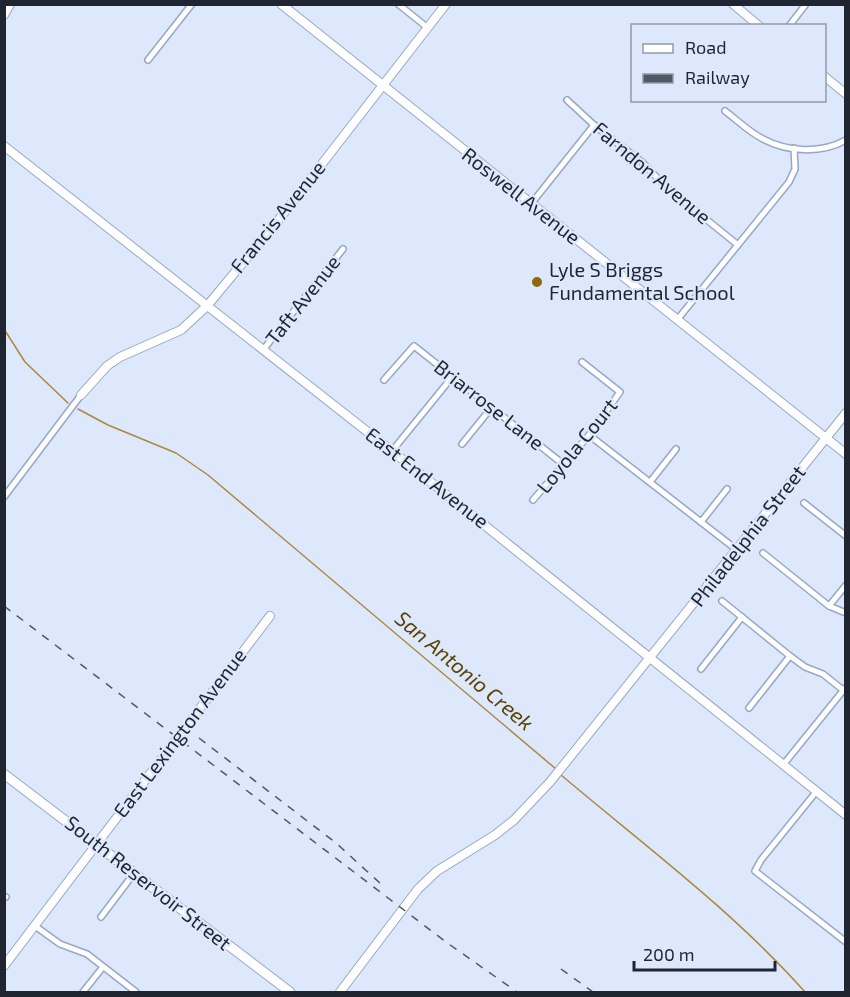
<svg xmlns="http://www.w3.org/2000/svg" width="850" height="997" font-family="'Exo 2',sans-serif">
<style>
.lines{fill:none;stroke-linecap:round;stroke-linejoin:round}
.stream{stroke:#ab883d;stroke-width:1.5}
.street-casing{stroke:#97a7c6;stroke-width:8}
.secondary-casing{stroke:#97a7c6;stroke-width:10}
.primary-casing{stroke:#97a7c6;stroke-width:11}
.street{stroke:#fff;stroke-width:5}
.secondary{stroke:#fff;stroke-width:8}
.primary{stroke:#fff;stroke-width:9}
.rail{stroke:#505765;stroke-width:1.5;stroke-dasharray:8 8;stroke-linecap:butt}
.poi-dot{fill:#8d690c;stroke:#dee8fc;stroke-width:2}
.labels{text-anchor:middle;stroke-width:4.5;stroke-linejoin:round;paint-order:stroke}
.street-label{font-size:20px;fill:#1f2531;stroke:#dee8fc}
.poi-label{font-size:20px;fill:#1f2531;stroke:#dee8fc;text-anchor:start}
.water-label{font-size:21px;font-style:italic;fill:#5b4304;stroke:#dee8fc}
</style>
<rect width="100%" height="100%" fill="#dee8fc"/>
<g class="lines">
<g class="stream">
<path d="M 4,329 L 25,362 L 68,403"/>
<path d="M 78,409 L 108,425 L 176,453 L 208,475 L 556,769"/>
<path d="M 561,775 C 644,845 733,911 805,992"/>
</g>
<g class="street-casing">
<g id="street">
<path d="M 398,4 L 428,28"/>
<path d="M 789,26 L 806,4"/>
<path d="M 148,60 L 192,4"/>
<path d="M 567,100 L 594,125 L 643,163 L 665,186 L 738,245"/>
<path d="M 725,111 C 737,120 749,132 763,139 C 787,152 821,154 846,140"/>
<path d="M 531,204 L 594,125"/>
<path d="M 677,320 L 789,182 L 795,169 L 794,148"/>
<path d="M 263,350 L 343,249"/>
<path d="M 384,380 L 414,346 L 563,464"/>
<path d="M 589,435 L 737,550"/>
<path d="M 462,444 L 492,407"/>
<path d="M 392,451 L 453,376"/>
<path d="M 650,482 L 676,449"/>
<path d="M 4,497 L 81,395"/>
<path d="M 533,500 L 589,435 L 620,392 L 582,362"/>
<path d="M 804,503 L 846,536"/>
<path d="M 701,522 L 727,489"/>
<path d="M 763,553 L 829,606 L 846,613"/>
<path d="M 722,601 L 790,656 L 805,667 L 823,674 L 843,690"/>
<path d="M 829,606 L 846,585"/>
<path d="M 701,669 L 742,617"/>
<path d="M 749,708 L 790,656"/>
<path d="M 783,765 L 846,687"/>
<path d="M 816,792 L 761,860 L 755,871 L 846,942"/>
<path d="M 4,896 L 6,897"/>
<path d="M 101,917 L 135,872"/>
<path d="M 35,926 L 60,944 L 87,954 L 136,992"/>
<path d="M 83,992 L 103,967"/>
</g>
</g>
<g class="secondary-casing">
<g id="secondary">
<path d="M 281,4 L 846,454"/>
<path d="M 733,4 L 759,26"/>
<path d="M 4,15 L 10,4"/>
<path d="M 824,76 L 846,94"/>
<path d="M 4,146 L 392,451 L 846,815"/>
<path d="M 81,395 L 107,366 L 120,357 L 181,330 L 207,306 L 280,218 L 446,4"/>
<path d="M 4,966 L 270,616"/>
<path d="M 340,992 L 418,889 L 437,871 L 495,835 L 514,820 L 550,782 L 846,413"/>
</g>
</g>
<g class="primary-casing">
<path id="primary" d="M 4,774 L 290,992"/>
</g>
<use href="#street" class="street"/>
<use href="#secondary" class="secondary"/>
<use href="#primary" class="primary"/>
<g class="rail">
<path d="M 4,606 L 446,942 L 517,992"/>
<path d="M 199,738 L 336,843 L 381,884"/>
<path d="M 561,969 L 593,992"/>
</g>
</g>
<circle class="poi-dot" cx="537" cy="282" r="6"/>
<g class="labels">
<g class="street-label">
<text transform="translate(652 173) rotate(40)" y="7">Farndon Avenue</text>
<text transform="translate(521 196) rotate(38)" y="7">Roswell Avenue</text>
<text transform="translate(278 217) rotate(-51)" y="7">Francis Avenue</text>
<text transform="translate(303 300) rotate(-52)" y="7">Taft Avenue</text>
<text transform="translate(489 405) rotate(38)" y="7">Briarrose Lane</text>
<text transform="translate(577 446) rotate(-51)" y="7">Loyola Court</text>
<text transform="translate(427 478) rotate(38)" y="7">East End Avenue</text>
<text transform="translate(748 536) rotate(-52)" y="7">Philadelphia Street</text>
<text transform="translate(180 733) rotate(-53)" y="7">East Lexington Avenue</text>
<text transform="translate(148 883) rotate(38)" y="7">South Reservoir Street</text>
</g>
<g class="poi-label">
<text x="549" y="277">Lyle S Briggs<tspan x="549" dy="23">Fundamental School</tspan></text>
</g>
<g class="water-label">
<text transform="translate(464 671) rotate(40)" y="7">San Antonio Creek</text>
</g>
</g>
<rect width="850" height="997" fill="none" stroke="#1f2531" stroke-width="12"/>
<rect x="631" y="24" width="195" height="78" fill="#dee8fc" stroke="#929aab" stroke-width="1.5"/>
<rect x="643" y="44" width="30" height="9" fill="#ffffff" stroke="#929aab" stroke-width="1.5"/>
<text x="685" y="54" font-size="18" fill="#1f2531">Road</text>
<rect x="643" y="74" width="30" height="9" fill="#505765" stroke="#929aab" stroke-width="1.5"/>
<text x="685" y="84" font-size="18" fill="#1f2531">Railway</text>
<path d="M634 961v9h141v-9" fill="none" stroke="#1f2531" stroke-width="3"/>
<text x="643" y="961" font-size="18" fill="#1f2531" stroke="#dee8fc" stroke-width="4.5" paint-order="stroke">200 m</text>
</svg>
